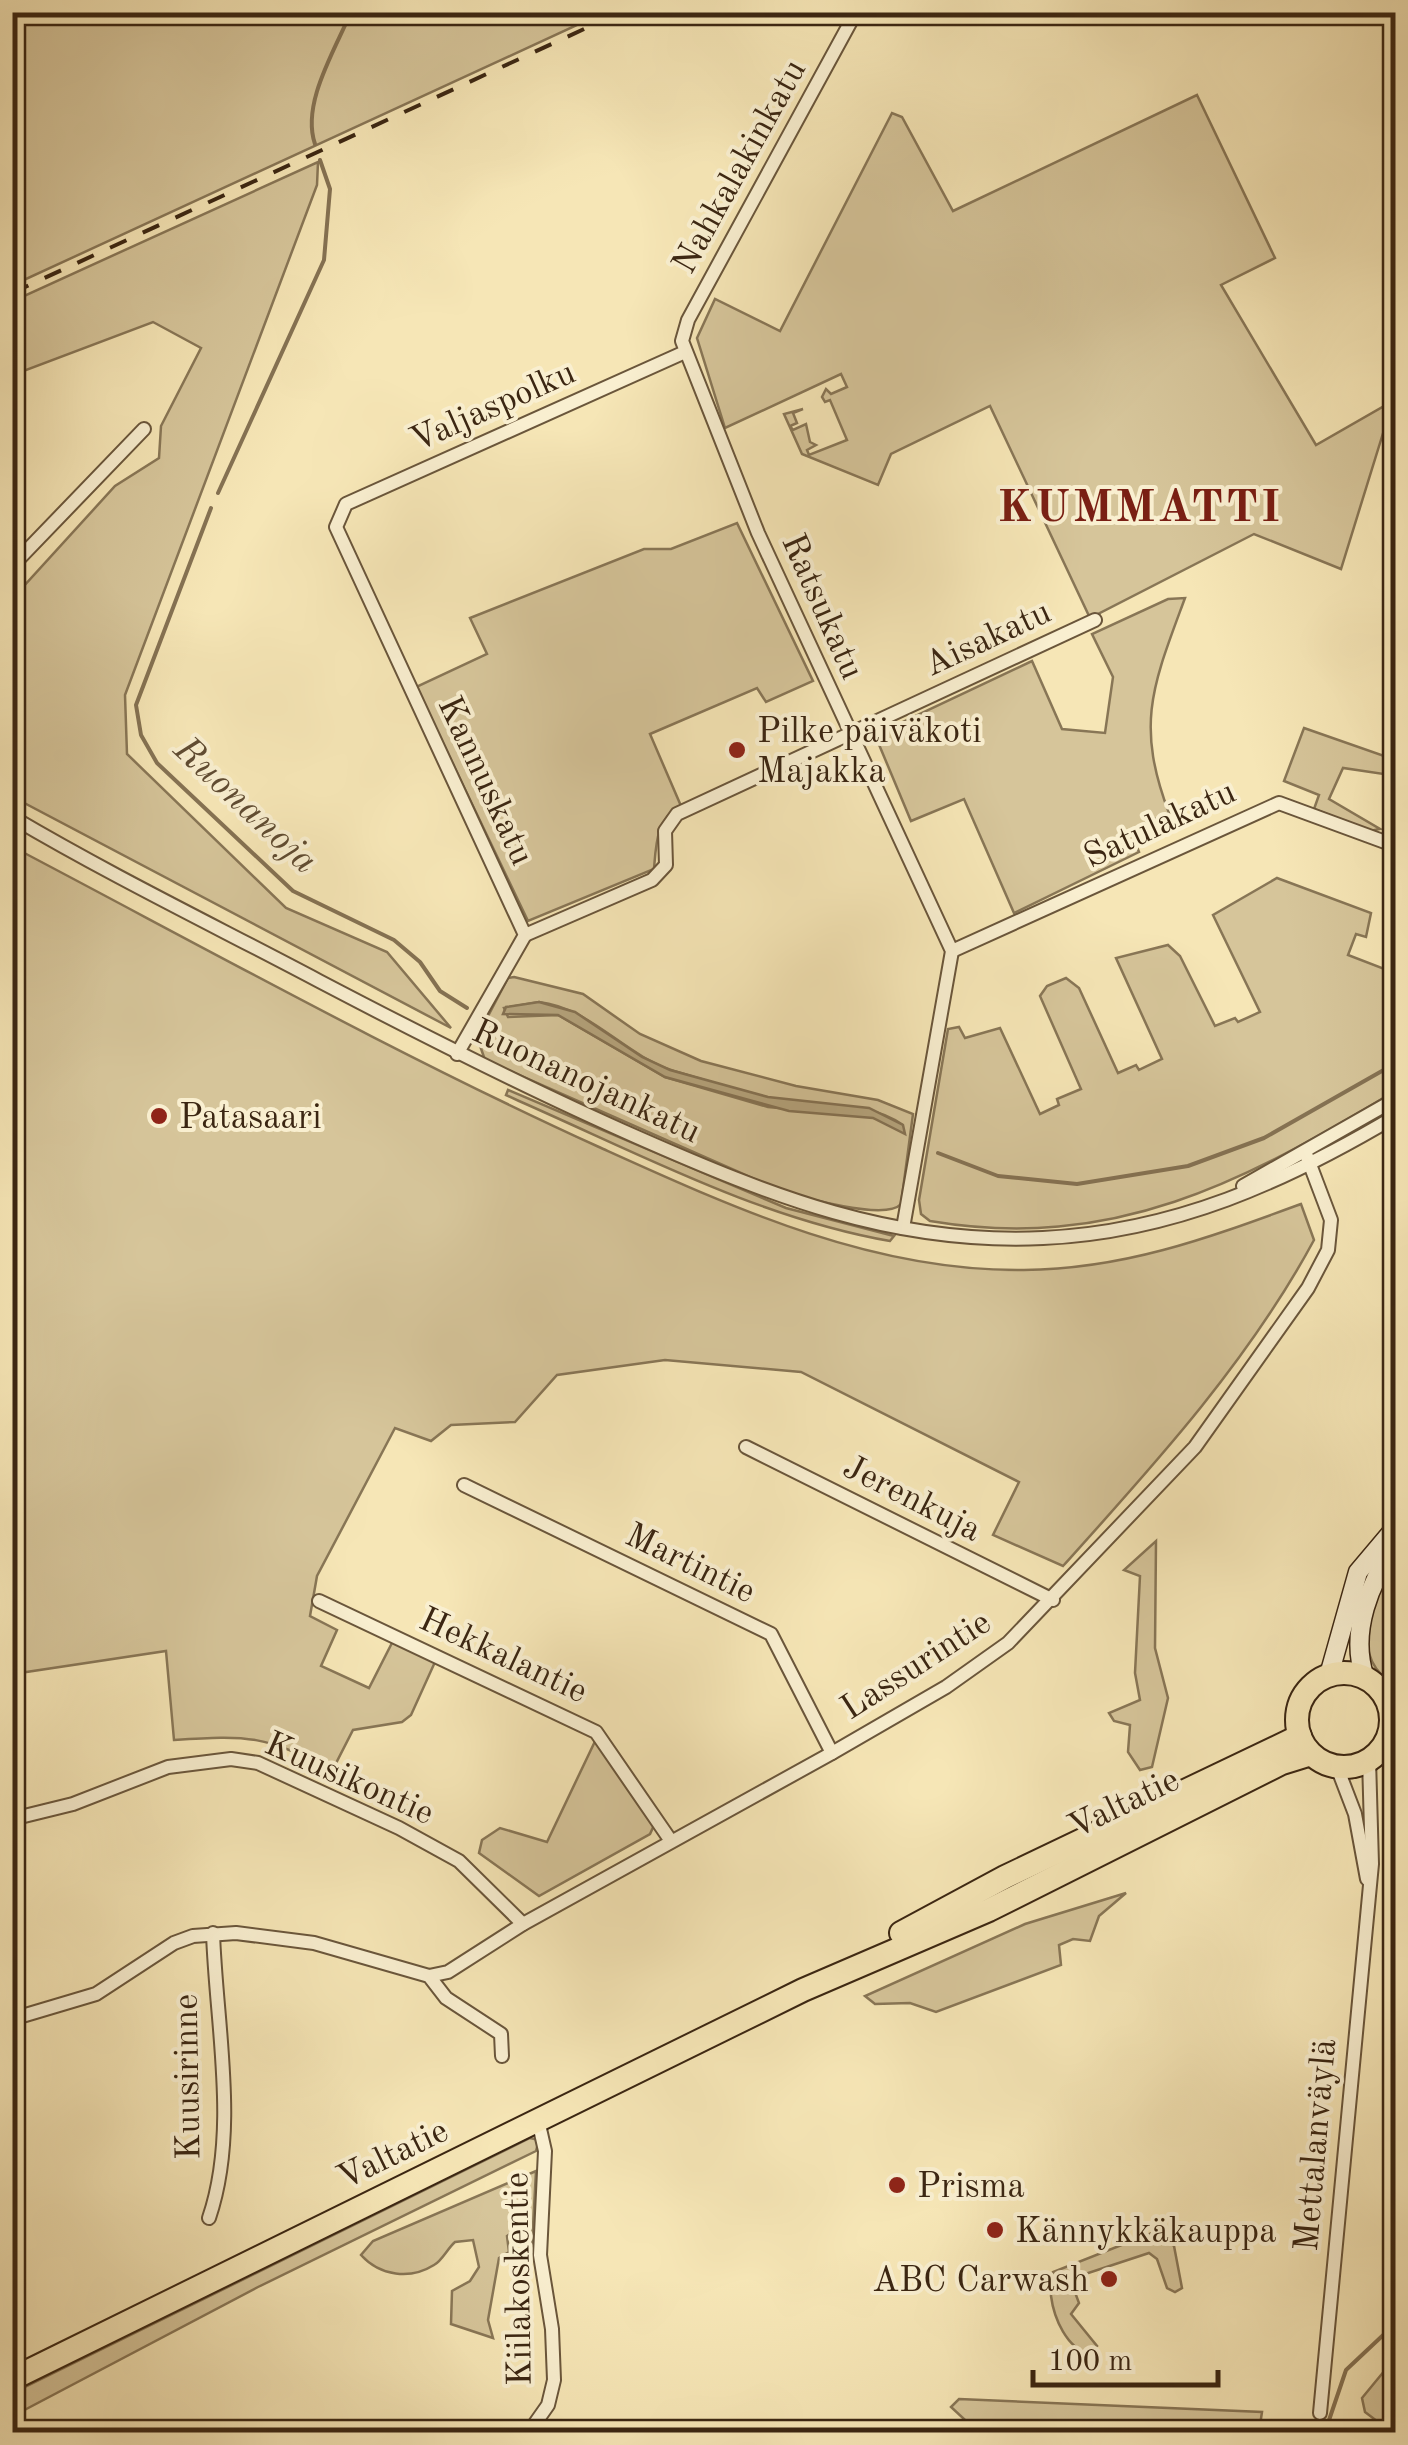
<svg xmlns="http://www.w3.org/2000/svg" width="1408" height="2445" font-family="'Old Standard TT',serif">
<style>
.green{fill:#d6c59a;stroke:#887656;stroke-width:2.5;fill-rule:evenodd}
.water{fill:#b6a57e;stroke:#857253;stroke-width:2.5}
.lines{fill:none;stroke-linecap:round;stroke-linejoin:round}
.stream{stroke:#857253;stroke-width:4}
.street-casing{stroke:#6a563b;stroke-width:16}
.secondary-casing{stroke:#3b2612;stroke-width:21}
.highway-casing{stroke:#3b2612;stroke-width:26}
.street{stroke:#f9efd0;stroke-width:12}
.secondary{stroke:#f9efd0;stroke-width:18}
.highway{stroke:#f6e6b6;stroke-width:22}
.rail{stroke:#3b2612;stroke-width:4;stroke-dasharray:18 18;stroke-linecap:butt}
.poi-dot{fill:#8f2418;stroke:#f9efd0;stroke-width:4}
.labels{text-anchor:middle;stroke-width:8;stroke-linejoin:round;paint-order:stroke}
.street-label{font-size:35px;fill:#3b2612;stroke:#f9efd0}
.poi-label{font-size:35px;fill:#3b2612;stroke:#f9efd0;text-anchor:start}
.water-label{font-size:38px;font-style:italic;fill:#604c32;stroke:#f9efd0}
.district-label{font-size:45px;font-weight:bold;letter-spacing:2.5px;fill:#7a1f14;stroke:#f9efd0}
</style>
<rect width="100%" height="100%" fill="#f6e6b6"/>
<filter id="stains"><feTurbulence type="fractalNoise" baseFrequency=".002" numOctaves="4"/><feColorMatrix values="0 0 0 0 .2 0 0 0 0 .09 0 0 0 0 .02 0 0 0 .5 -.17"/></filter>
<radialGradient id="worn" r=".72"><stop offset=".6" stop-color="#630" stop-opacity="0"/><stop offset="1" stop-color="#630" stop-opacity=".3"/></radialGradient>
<g class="green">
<path d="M 13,12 L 603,12 L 603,13 L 13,285 Z"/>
<path d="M 1197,95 L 1275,258 L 1221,285 L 1316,445 L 1393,401 L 1341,569 L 1254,534 L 1090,618 L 990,406 L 891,454 L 878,485 L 802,454 L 784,414 L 803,409 L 793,413 L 797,423 L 790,426 L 793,430 L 806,424 L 810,442 L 816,445 L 807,450 L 809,455 L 847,440 L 830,400 L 825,402 L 822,397 L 826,389 L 831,394 L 847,387 L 841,374 L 725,428 L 697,338 L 715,299 L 780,331 L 892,113 L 902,117 L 953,211 Z"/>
<path d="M 318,162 L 317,185 L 125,695 L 127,754 L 286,908 L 387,952 L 451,1028 L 13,797 L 13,598 L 115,486 L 159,458 L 161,426 L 201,348 L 153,322 L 13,375 L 13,301 Z"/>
<path d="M 737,523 L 813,681 L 766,702 L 757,688 L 650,734 L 681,806 C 656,818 656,845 654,869 L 528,921 L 416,687 L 487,654 L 470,618 L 644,549 L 671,549 Z"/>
<path d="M 1185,598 C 1153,685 1135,723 1169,813 L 1130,830 L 1139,852 L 1014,913 L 964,799 L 911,821 L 875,735 L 1032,661 L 1062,729 L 1105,733 L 1113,677 L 1092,634 L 1168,599 Z"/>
<path d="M 1304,728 L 1390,758 L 1395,765 L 1390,775 L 1343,768 L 1329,799 L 1380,829 L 1370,831 L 1314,809 L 1319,795 L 1284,781 Z"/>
<path d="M 13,847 C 207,949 399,1056 599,1147 C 734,1208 872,1272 1024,1270 C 1125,1269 1208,1238 1301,1204 L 1314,1240 C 1249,1361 1154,1465 1063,1566 L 993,1535 L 1019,1482 L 801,1372 L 665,1360 L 557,1375 L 515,1422 L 451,1425 L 431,1441 L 395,1428 L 317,1576 L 310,1616 L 337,1630 L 321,1666 L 369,1688 L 395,1637 L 435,1662 L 411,1715 L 402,1722 L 353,1730 L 332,1771 C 266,1735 248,1735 174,1740 L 166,1651 L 13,1674 Z"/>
<path d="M 1277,878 L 1371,913 L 1366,937 L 1356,934 L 1348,955 L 1395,973 L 1395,1091 C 1244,1182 1113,1252 930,1221 L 921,1214 L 919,1200 L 948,1029 L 959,1027 L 965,1038 L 1000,1028 L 1040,1114 L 1059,1105 L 1057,1099 L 1081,1089 L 1040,996 L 1047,986 L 1066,978 L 1079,988 L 1118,1073 L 1136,1065 L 1139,1070 L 1162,1059 L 1116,958 L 1168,945 L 1180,956 L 1215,1026 L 1235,1018 L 1238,1022 L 1260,1012 L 1213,915 Z"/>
<path d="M 514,977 L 583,994 L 640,1034 L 701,1061 L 796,1086 L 878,1100 L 913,1114 L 901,1204 C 886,1221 806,1198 784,1192 L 485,1060 L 477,1037 L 508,978 ZM 539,1002 C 591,1008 625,1056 674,1071 C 711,1082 748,1094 785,1101 C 826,1108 867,1100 903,1125 L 866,1116 L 768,1107 L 665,1077 L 558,1015 L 508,1017 L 504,1008 Z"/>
<path d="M 508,1090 L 786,1208 L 894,1236 L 890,1241 C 759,1218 640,1154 519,1101 L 506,1095 Z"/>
<path d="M 1156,1541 L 1155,1648 L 1168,1698 L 1152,1767 L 1140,1770 L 1128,1752 L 1130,1725 L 1114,1721 L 1109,1713 L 1140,1700 L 1135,1673 L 1140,1576 L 1124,1570 Z"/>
<path d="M 1395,1557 L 1395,1684 C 1344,1658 1376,1596 1395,1557 Z"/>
<path d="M 598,1735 L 655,1823 L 650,1834 L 539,1896 L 479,1853 L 482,1840 L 500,1828 L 547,1842 Z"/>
<path d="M 1126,1893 L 1099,1916 L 1090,1941 L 1073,1939 L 1059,1945 L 1061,1965 L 936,2012 L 910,2003 L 875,2004 L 865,1996 L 1025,1924 Z"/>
<path d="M 530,2138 L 539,2140 L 536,2151 L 258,2287 L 13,2416 L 13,2393 Z"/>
<path d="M 536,2171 L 532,2245 L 517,2229 L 507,2236 L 509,2252 L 499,2258 L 488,2320 L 493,2338 L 451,2324 L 452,2291 L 470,2281 L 479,2267 L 473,2240 L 455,2242 C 447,2249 442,2261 434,2265 C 410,2280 380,2276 361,2255 L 373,2241 Z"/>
<path d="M 1157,2231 L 1174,2246 L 1182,2288 L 1175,2292 L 1167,2288 L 1157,2259 L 1149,2253 L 1079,2276 L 1073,2287 L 1079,2303 L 1071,2314 L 1097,2346 L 1089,2354 C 1067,2348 1054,2319 1051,2296 C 1051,2288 1054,2281 1053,2272 Z"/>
<path d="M 1395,2358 L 1395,2432 L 1377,2432 L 1381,2424 L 1365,2412 L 1362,2398 Z"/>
<path d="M 959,2399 L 1262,2412 L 1259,2432 L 978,2432 L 951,2407 Z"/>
</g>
<path class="water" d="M 539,1002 L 575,1012 L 642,1057 L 670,1070 L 768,1097 L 869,1108 L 903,1125 L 905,1134 L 873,1118 L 789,1111 L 665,1077 L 558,1015 L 503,1014 L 506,1007 Z"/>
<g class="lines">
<g class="stream">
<path d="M 315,144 C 301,104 335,50 351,12"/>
<path d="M 218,493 L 324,260 L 330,189 L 320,160"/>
<path d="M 211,508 L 136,705 L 141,735 L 157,763 L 293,891 L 394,940 L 420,962 L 440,991 L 467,1008"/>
<path d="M 938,1153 L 998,1176 L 1077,1184 L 1188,1166 L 1264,1138 L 1396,1063"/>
<path d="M 1325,2432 L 1346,2370 L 1396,2323"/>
</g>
<g class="street-casing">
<g id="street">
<path d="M 856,12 L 688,320 L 682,341 L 758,533 L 952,951 L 903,1228"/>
<path d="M 12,566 L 144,429"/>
<path d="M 12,817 C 112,876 217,927 319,981 C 424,1036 528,1089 637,1137 C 771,1196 893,1245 1043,1238 C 1174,1232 1285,1182 1396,1116"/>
<path d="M 525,935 L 652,880 L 666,865 L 665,831 L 677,814 L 1095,620"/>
<path d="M 952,951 L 1279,803 L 1396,846"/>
<path d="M 457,1054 L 525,935 L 336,527 L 346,504 L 685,352"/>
<path d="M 1243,1186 L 1396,1099"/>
<path d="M 746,1447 L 1053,1600"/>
<path d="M 464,1485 L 771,1634 L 832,1753"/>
<path d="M 319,1601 L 596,1732 L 671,1841"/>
<path d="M 1337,1767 L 1355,1814 L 1367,1879"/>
<path d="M 12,1819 L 73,1804 L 168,1767 L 231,1759 L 258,1763 L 399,1828 L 459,1861 L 523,1924"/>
<path d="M 429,1976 L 448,1972 L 523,1924 L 832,1753 L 946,1687 L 1008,1643 L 1195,1447 L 1308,1288 L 1328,1250 L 1331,1220 L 1306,1154"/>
<path d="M 12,2019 L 96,1994 L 174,1943 L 193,1936 L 236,1933 L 314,1943 L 429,1976 L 446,1998 L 501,2034 L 502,2056"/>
<path d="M 209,2218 C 239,2130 216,2025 213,1933"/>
<path d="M 1320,2413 L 1372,1864 L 1369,1759"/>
<path d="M 529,2432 L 548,2405 L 554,2380 L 552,2329 L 540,2255 L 545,2151 L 538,2120"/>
</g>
</g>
<g class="secondary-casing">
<g id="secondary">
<path d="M 1329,1675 L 1358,1572 L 1396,1527"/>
<path d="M 1365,1678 C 1349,1632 1370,1582 1396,1545"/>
</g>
</g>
<g class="highway-casing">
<g id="highway">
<circle cx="1344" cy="1720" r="47"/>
<path d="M 901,1933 L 1005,1877 L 1300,1736"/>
<path d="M 12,2379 L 803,1990 L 989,1910 L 1282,1763 L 1311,1754"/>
</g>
</g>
<use href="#street" class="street"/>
<use href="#secondary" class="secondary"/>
<use href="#highway" class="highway"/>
<path class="rail" d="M 12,293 L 621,12"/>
</g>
<g class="poi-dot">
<circle cx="737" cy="750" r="10"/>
<circle cx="159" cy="1116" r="10"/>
<circle cx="897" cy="2185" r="10"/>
<circle cx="995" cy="2230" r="10"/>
<circle cx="1109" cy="2279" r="10"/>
</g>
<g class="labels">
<g class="street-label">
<text transform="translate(738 166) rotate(-61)" y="12">Nahkalakinkatu</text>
<text transform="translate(492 405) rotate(-24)" y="12">Valjaspolku</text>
<text transform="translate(824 606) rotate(66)" y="12">Ratsukatu</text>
<text transform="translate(987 637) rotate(-25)" y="12">Aisakatu</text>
<text transform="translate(487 780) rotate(65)" y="12">Kannuskatu</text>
<text transform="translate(1159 823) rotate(-25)" y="12">Satulakatu</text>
<text transform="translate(587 1080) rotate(25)" y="12">Ruonanojankatu</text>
<text transform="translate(913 1497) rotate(27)" y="12">Jerenkuja</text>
<text transform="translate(691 1562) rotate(26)" y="12">Martintie</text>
<text transform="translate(504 1654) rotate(25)" y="12">Hekkalantie</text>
<text transform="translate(915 1664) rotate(-33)" y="12">Lassurintie</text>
<text transform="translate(350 1777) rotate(24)" y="12">Kuusikontie</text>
<text transform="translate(1123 1802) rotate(-26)" y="12">Valtatie</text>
<text transform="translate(186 2077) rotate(-91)" y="12">Kuusirinne</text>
<text transform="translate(1314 2145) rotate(-85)" y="12">Mettalanväylä</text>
<text transform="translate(392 2153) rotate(-26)" y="12">Valtatie</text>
<text transform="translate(517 2279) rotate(-91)" y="12">Kiilakoskentie</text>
</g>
<g class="poi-label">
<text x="757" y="742">Pilke päiväkoti<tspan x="757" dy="40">Majakka</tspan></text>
<text x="179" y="1128">Patasaari</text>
<text x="917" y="2197">Prisma</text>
<text x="1015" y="2242">Kännykkäkauppa</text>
<text x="1089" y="2291" text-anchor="end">ABC Carwash</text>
</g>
<g class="water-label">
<text transform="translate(247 804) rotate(43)" y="13">Ruonanoja</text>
</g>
<g class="district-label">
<text x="1140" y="521">KUMMATTI</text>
</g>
</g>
<rect width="1408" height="2445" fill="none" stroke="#f6e6b6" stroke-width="50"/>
<rect x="15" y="15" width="1378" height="2415" fill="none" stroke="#3b2612" stroke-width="5"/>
<rect x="25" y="25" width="1358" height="2395" fill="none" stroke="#3b2612" stroke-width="2.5"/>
<path d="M1033 2370v15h185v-15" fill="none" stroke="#3b2612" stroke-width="5"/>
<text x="1048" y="2370" font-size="30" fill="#3b2612" stroke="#f9efd0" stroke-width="8" paint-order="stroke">100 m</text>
<rect width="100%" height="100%" filter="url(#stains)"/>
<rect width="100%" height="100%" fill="url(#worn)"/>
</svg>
